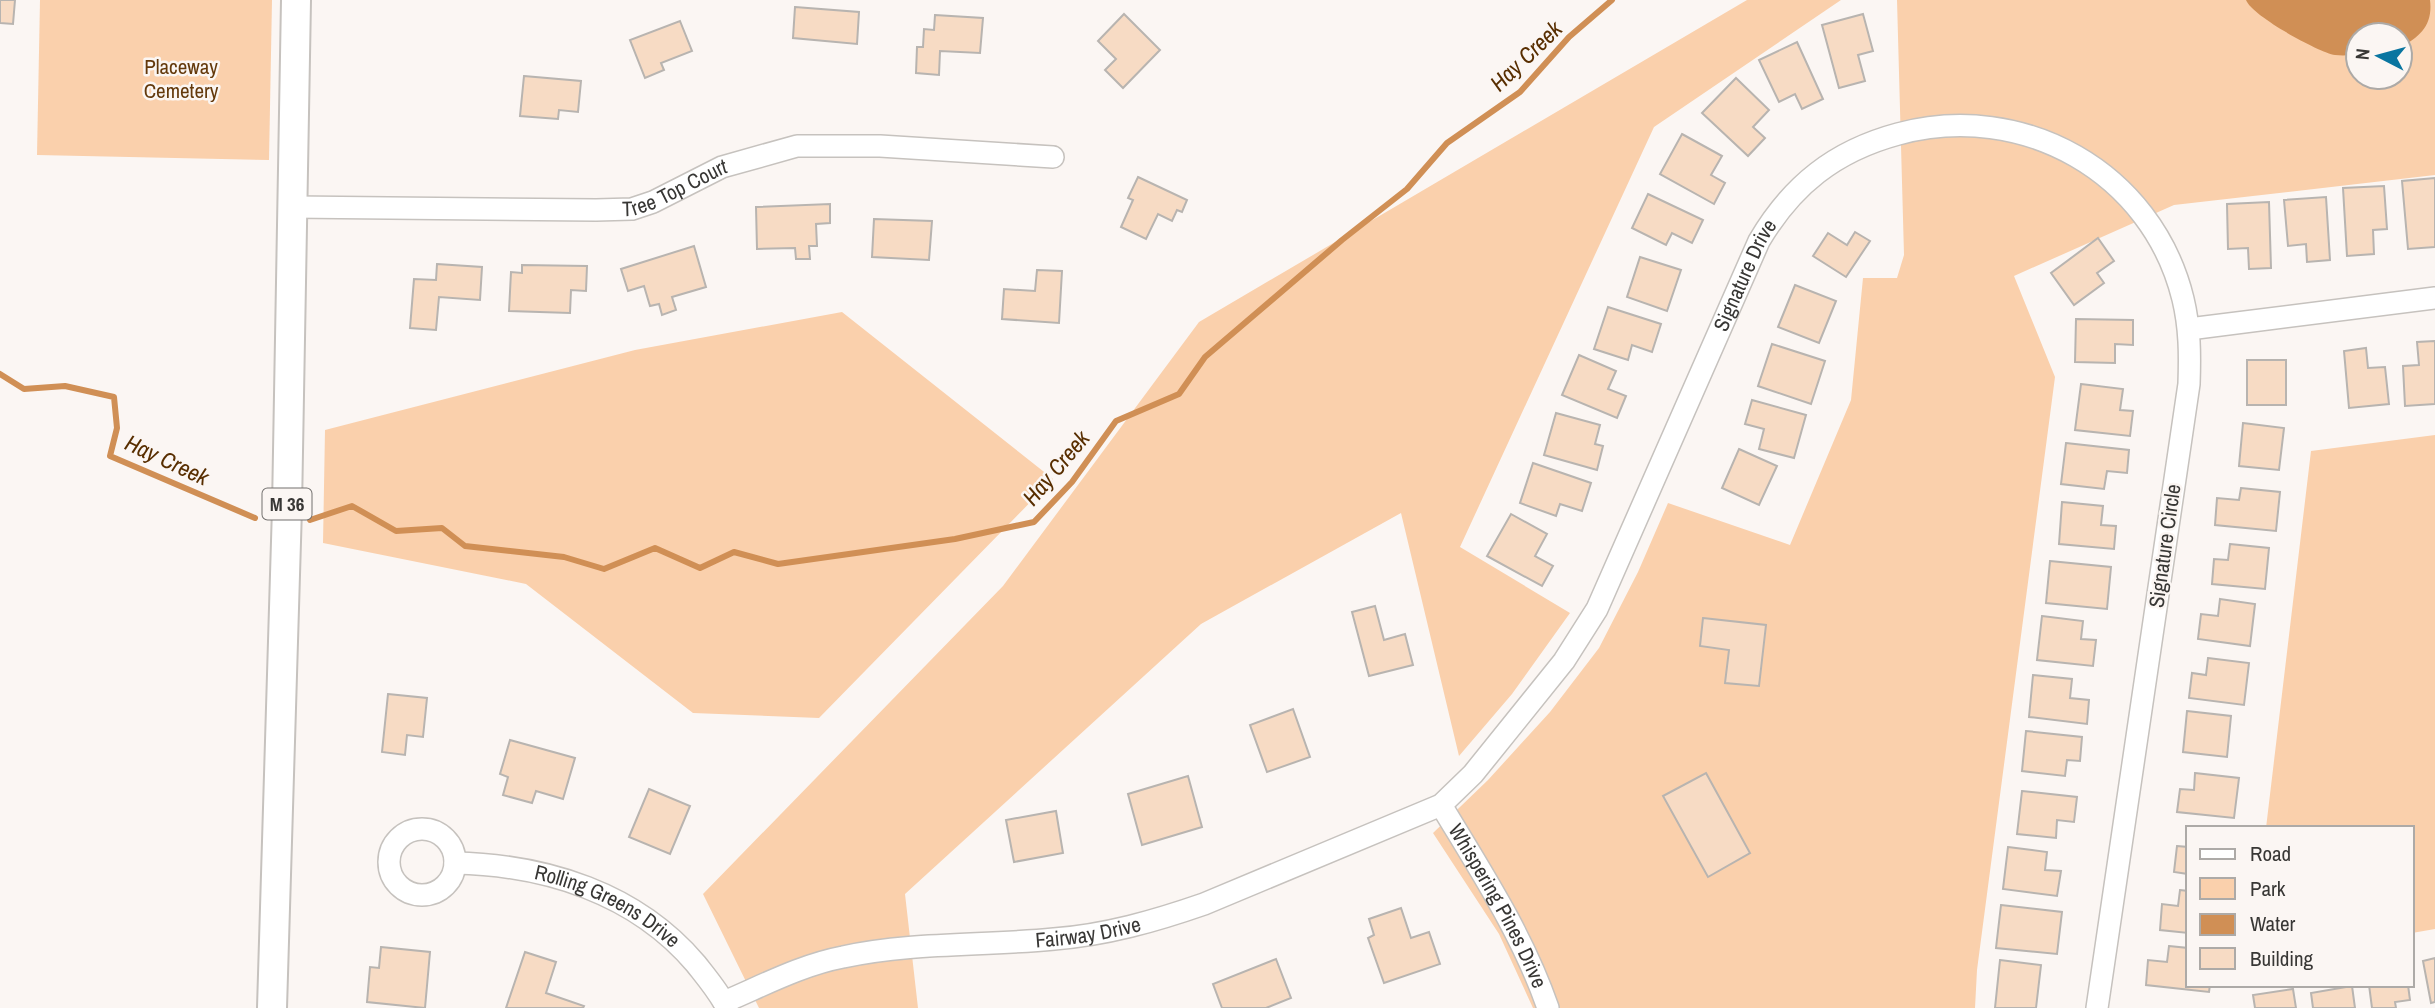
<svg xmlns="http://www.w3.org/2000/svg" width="2435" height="1008" font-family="'Archivo Narrow',sans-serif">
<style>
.green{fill:#fad0ac;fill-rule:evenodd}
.water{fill:#d08f55}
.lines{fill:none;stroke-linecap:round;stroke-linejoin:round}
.stream{stroke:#d08f55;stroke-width:6}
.building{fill:#f7dbc4;stroke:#b8b4b0;stroke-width:2}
.minor-casing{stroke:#c6c2be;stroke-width:24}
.major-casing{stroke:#c6c2be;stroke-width:32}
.minor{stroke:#fff;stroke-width:21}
.major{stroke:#fff;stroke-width:28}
.labels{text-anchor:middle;stroke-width:5;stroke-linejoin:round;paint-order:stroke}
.shield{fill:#fbf6f3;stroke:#72706e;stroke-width:2}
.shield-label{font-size:19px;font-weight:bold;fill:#383735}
.park-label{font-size:21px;fill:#64390b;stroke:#fbf6f3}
.street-label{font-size:21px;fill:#383735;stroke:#fbf6f3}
.water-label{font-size:23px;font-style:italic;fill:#582e00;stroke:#fbf6f3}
</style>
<rect width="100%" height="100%" fill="#fbf6f3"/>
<g class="green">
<path d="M 40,0 L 272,0 L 269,160 L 37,155 Z"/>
<path d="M 1747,0 L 1841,0 L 1654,127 L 1460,547 L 1570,613 L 1512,694 L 1459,756 L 1401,513 L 1201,624 L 905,894 L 918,1008 L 759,1008 L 703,894 L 1003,586 L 1199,322 Z"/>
<path d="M 1897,0 L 2435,0 L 2435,175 L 2174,205 L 2014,276 L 2055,377 L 1977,970 L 1975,1008 L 1533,1008 L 1499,934 L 1433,833 L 1488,780 L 1550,712 L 1599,648 L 1638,572 L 1668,503 L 1790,545 L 1851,400 L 1863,278 L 1897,278 L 1904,255 ZM 2358,35 L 2400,35 L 2400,77 L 2358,77 Z"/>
<path d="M 842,312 L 1053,479 L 819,718 L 693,713 L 526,584 L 323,543 L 325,430 L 635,350 Z"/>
<path d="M 2435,435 L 2435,929 L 2412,933 L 2412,828 L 2266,828 L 2311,451 Z"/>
</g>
<path class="water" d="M 2246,0 L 2430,0 C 2433,24 2421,37 2400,47 L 2400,35 L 2358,35 L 2358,55 C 2351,55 2343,56 2335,55 C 2318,52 2252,16 2246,0 Z"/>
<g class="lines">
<g class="stream">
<path d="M 0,374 L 24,389 L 65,386 L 114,397 L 117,428 L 110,456 L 255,518"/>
<path d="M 310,520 L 352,506 L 396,531 L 442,528 L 465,546 L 564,557 L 604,569 L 655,548 L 700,568 L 734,552 L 778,564 L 955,539 L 1034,522 L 1072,482 L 1116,421 L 1179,394 L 1205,357 L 1342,240 L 1407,189 L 1447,143 L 1520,92 L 1569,37 L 1612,0"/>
</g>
</g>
<g class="building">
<path d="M 0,0 L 15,0 L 13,24 L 0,23 Z"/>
<path d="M 795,7 L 859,12 L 857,44 L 793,38 Z"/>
<path d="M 1124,14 L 1160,50 L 1123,88 L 1105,70 L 1116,59 L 1098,41 Z"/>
<path d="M 1863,14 L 1873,51 L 1858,55 L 1865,81 L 1839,88 L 1822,25 Z"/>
<path d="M 935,15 L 983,18 L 980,53 L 940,51 L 939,75 L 916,73 L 917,47 L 923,47 L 924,29 L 934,30 Z"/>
<path d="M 680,21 L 692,51 L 661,63 L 664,70 L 645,78 L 630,40 Z"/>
<path d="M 1797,42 L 1823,99 L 1802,109 L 1795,94 L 1779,102 L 1759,60 Z"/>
<path d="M 524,76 L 581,81 L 578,112 L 559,110 L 558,119 L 520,116 Z"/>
<path d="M 1736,78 L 1769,110 L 1753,127 L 1765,138 L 1748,156 L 1702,113 Z"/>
<path d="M 1682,134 L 1722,156 L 1711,175 L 1725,183 L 1714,204 L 1660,174 Z"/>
<path d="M 1138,177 L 1187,200 L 1182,212 L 1177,210 L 1172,221 L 1158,214 L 1146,239 L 1121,227 L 1133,200 L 1128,198 Z"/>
<path d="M 2435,178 L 2435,247 L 2408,249 L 2402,181 Z"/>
<path d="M 2384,186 L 2387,229 L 2373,230 L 2374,254 L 2347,256 L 2343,188 Z"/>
<path d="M 1648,194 L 1703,220 L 1692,243 L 1672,233 L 1666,245 L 1632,228 Z"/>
<path d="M 2326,197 L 2330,260 L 2307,262 L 2306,244 L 2288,246 L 2284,200 Z"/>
<path d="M 2269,202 L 2271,268 L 2249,269 L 2248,248 L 2228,249 L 2227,204 Z"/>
<path d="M 830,204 L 830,223 L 816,224 L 817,246 L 809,246 L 810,259 L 796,259 L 795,248 L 757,249 L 756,207 Z"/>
<path d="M 874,219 L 932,221 L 929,260 L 872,257 Z"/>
<path d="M 1855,232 L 1870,241 L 1846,277 L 1813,256 L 1828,233 L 1847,245 Z"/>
<path d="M 2098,238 L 2114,261 L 2097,273 L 2104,283 L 2074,305 L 2051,273 Z"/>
<path d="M 694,246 L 706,287 L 672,297 L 676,310 L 662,315 L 659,304 L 650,306 L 644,286 L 628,291 L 621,269 Z"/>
<path d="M 1640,257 L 1681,270 L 1667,311 L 1627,297 Z"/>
<path d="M 437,264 L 482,267 L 480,300 L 439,297 L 436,330 L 410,328 L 414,279 L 436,280 Z"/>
<path d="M 522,265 L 587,266 L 586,291 L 571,290 L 570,313 L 509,311 L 511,272 L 522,273 Z"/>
<path d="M 1037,270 L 1062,271 L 1059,323 L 1002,319 L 1004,289 L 1035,291 Z"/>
<path d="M 1795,285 L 1836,301 L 1819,343 L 1778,327 Z"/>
<path d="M 1608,307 L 1661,324 L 1652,352 L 1632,345 L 1628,360 L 1594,349 Z"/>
<path d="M 2076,319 L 2133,320 L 2133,345 L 2115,344 L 2115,363 L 2075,362 Z"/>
<path d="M 2435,341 L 2435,404 L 2405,406 L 2403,366 L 2419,365 L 2417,342 Z"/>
<path d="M 1772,344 L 1825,361 L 1811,404 L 1758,386 Z"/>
<path d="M 2366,348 L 2368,368 L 2385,367 L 2389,404 L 2349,408 L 2344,351 Z"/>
<path d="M 1579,355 L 1616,371 L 1608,389 L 1626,396 L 1617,418 L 1562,395 Z"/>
<rect x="2247" y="360" width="39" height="45"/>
<path d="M 2081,384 L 2123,389 L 2120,410 L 2133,411 L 2130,436 L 2075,430 Z"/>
<path d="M 1752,400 L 1806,415 L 1794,458 L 1759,449 L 1764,429 L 1745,424 Z"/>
<path d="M 1556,413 L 1600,425 L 1595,444 L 1603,446 L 1597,470 L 1544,455 Z"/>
<path d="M 2243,423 L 2284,428 L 2279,470 L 2239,466 Z"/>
<path d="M 2066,443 L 2129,450 L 2127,473 L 2107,471 L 2104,489 L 2061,484 Z"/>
<path d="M 1739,449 L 1777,466 L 1759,505 L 1722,488 Z"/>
<path d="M 1533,463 L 1591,483 L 1582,511 L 1560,504 L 1556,516 L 1520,503 Z"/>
<path d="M 2241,488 L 2280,492 L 2276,531 L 2215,525 L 2217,498 L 2239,500 Z"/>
<path d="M 2062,502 L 2103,506 L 2101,525 L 2116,526 L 2114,549 L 2059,544 Z"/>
<path d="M 1511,514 L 1547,534 L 1535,556 L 1553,566 L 1542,586 L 1487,556 Z"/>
<path d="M 2230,544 L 2269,548 L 2265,589 L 2212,584 L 2214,559 L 2228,560 Z"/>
<path d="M 2050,561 L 2111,567 L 2107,609 L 2046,603 Z"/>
<path d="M 2220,599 L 2255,604 L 2250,646 L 2198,639 L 2201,614 L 2218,616 Z"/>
<path d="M 1375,606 L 1384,640 L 1405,634 L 1413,665 L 1369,676 L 1352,612 Z"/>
<path d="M 2042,616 L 2083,621 L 2081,639 L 2096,640 L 2093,666 L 2037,660 Z"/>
<path d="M 1703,618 L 1766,625 L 1759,686 L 1725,683 L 1729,650 L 1700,646 Z"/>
<path d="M 2208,658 L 2249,663 L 2244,705 L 2189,698 L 2192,673 L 2206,675 Z"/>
<path d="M 2033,675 L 2072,679 L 2070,698 L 2089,700 L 2087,724 L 2029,717 Z"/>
<path d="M 388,694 L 427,698 L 423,737 L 407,735 L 405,755 L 382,752 Z"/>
<path d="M 1293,709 L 1310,757 L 1267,772 L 1250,725 Z"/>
<path d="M 2187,711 L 2231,716 L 2227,757 L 2183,752 Z"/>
<path d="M 2026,731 L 2082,737 L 2080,761 L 2067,760 L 2065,776 L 2022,771 Z"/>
<path d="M 510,740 L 575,758 L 563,799 L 536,791 L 532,803 L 503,795 L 508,777 L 500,774 Z"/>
<path d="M 1706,773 L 1750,853 L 1708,877 L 1663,796 Z"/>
<path d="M 2195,773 L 2239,778 L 2234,818 L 2177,812 L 2180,789 L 2194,790 Z"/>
<path d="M 1188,776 L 1202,827 L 1142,845 L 1128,794 Z"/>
<path d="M 649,789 L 690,806 L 670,854 L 629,837 Z"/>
<path d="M 2022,791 L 2077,797 L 2074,822 L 2057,820 L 2056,838 L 2017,834 Z"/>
<path d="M 1056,811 L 1063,853 L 1014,862 L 1006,820 Z"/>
<path d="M 2177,846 L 2188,847 L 2188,874 L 2174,872 Z"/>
<path d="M 2008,847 L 2047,852 L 2045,870 L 2061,871 L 2057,896 L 2003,889 Z"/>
<path d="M 2180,890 L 2188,891 L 2188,933 L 2160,930 L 2162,904 L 2178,906 Z"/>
<path d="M 2001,905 L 2062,912 L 2057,954 L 1996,948 Z"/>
<path d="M 1401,908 L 1411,938 L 1429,932 L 1440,964 L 1384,983 L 1368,938 L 1374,935 L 1369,919 Z"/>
<path d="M 2169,946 L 2188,948 L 2188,985 L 2210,985 L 2209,992 L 2146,985 L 2148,960 L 2167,962 Z"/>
<path d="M 381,947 L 430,952 L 425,1008 L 367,1002 L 370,967 L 379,968 Z"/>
<path d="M 525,952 L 556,962 L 546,993 L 584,1006 L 583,1008 L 506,1008 Z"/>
<path d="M 2435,958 L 2435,1002 L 2431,1003 L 2423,961 Z"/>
<path d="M 1276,959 L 1291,998 L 1266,1008 L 1222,1008 L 1213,984 Z"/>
<path d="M 2000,960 L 2041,965 L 2036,1008 L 1995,1008 Z"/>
<path d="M 2369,985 L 2408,985 L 2410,1000 L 2395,1002 L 2396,1008 L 2372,1008 Z"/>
<path d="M 2352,986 L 2355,1008 L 2313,1008 L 2311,993 Z"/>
<path d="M 2293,989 L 2296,1008 L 2255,1008 L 2253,995 Z"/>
</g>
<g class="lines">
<g class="minor-casing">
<g id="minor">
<path id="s1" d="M 292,207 L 596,210 L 632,209 L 653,202 L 722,167 L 797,146 L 880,146 L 1053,157"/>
<path d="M 2189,329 L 2435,298"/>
<path id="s2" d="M 1441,805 C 1480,870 1523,935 1548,1008"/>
<circle cx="422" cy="862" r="33"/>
<path id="s3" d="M 455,863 C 546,865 636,893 696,964 C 707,978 719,992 727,1008"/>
<path id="s4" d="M 724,1002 C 762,986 801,965 843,957 C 912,942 984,946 1054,939 C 1106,935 1155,921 1204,904 L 1441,805 L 1473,774 L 1564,661 L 1597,609 L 1759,241 C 1792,185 1835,151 1898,134 C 2023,100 2152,172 2183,299 C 2190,328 2190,355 2189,384 L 2097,1008"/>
</g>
</g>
<g class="major-casing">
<path id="major" d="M 272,1008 L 287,508 L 296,0"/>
</g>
<use href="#minor" class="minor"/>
<use href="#major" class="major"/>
</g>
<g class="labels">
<rect class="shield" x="262.5" y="488.5" width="49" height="31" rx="5"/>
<g class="shield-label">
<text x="287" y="511">M 36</text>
</g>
<g class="park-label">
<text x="181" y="74">Placeway<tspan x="181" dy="24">Cemetery</tspan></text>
</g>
<g class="street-label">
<text dy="7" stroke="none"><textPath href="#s1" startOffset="387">Tree Top Court</textPath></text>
<text dy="7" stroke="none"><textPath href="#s4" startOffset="1367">Signature Drive</textPath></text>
<text transform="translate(2165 546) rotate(-82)" y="7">Signature Circle</text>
<text dy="7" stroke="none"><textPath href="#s2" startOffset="116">Whispering Pines Drive</textPath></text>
<text dy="7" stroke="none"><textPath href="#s3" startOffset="161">Rolling Greens Drive</textPath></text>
<text dy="7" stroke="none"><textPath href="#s4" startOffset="374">Fairway Drive</textPath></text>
</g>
<g class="water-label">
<text transform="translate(1526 56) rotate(-44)" y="8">Hay Creek</text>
<text transform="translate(167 460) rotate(25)" y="8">Hay Creek</text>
<text transform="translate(1056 468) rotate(-50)" y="8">Hay Creek</text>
</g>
</g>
<rect x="2186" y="826" width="228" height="161" fill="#fbf6f3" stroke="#adaaa7" stroke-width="2"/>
<rect x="2200" y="849" width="35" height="10" fill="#ffffff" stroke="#adaaa7" stroke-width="2"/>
<text x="2250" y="861" font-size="21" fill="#383735">Road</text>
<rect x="2200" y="878" width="35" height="21" fill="#fad0ac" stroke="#adaaa7" stroke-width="2"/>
<text x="2250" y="896" font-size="21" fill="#383735">Park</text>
<rect x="2200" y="914" width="35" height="21" fill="#d08f55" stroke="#adaaa7" stroke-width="2"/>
<text x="2250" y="931" font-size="21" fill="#383735">Water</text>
<rect x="2200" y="948" width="35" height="21" fill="#f7dbc4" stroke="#adaaa7" stroke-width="2"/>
<text x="2250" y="966" font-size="21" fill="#383735">Building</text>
<g transform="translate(2379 56) rotate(276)"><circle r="33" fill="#fbf6f3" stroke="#adaaa7" stroke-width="2"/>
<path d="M0-5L12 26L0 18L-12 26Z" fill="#0975a0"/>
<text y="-10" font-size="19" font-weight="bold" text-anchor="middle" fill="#383735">N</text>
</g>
</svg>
